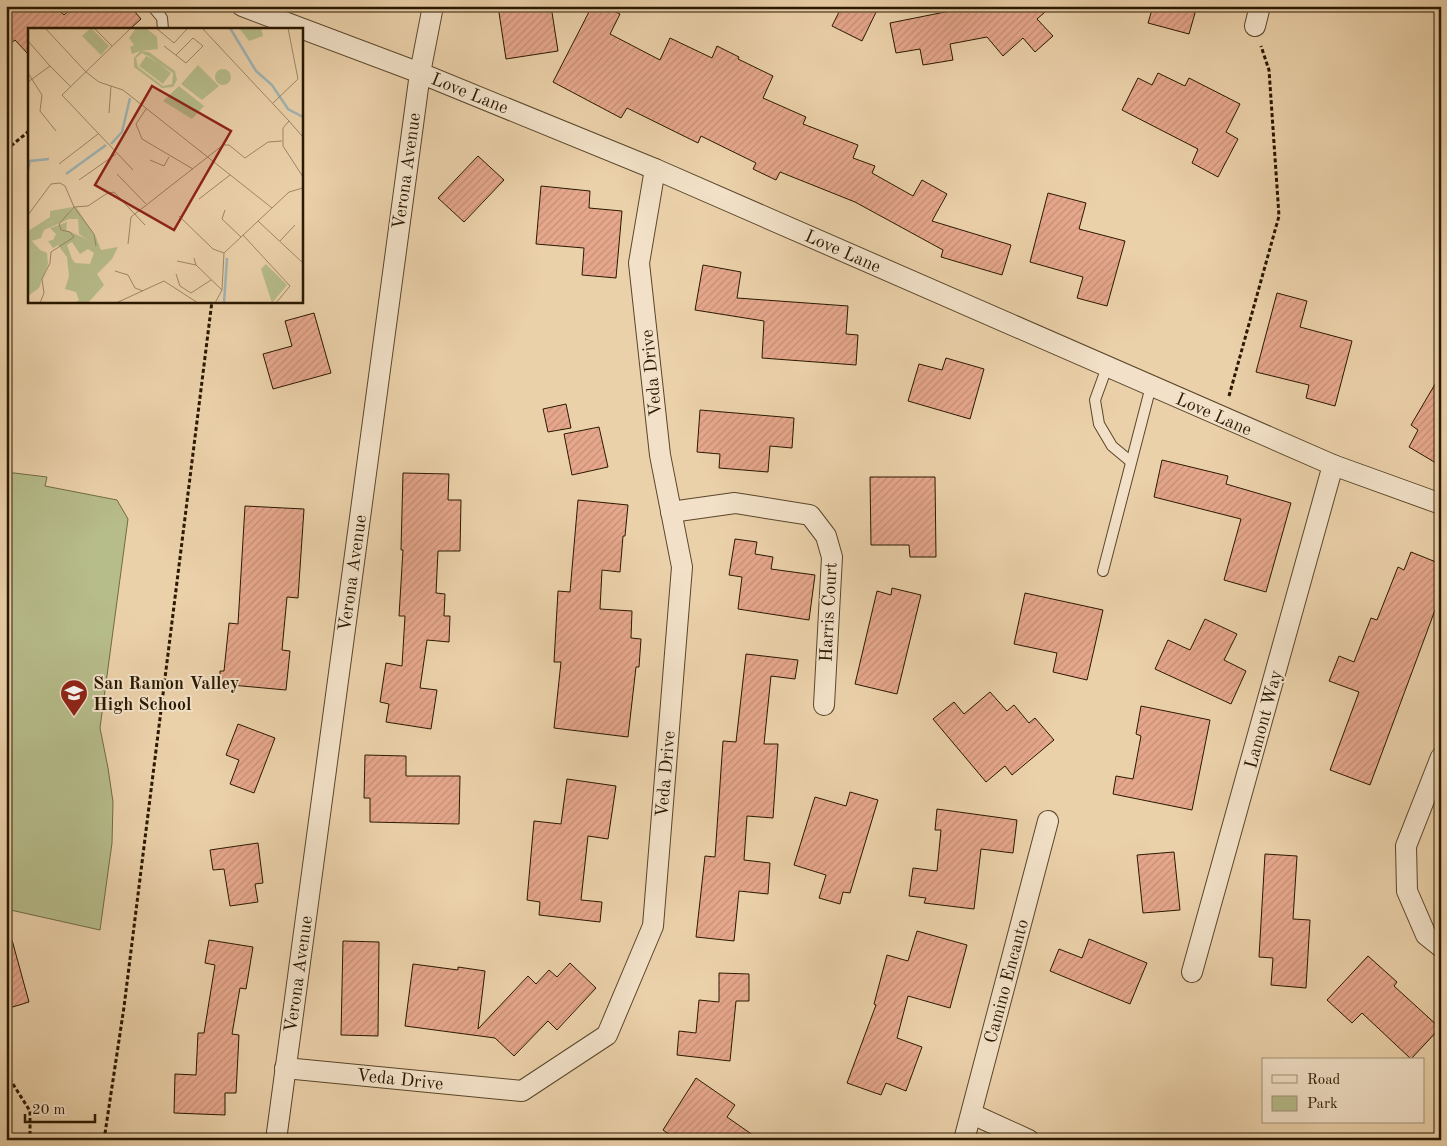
<svg xmlns="http://www.w3.org/2000/svg" width="1447" height="1146" font-family="'Old Standard TT',serif">
<style>
.green{fill:#b6bc8a;stroke:#706a45}
.building{fill:url(#building-hatch);stroke:#2a1800}
.lines{fill:none;stroke-linecap:round;stroke-linejoin:round}
.lane-casing{stroke:#5a462a;stroke-width:12}
.street-casing{stroke:#5a462a;stroke-width:22}
.path{stroke:#2a1800;stroke-width:3;stroke-dasharray:4 2.5;stroke-linecap:butt}
.lane{stroke:#f2e1c8;stroke-width:10}
.street{stroke:#f2e1c8;stroke-width:20}
.labels{text-anchor:middle;stroke-width:4;stroke-linejoin:round;paint-order:stroke}
.street-label{font-size:18px;fill:#2a1800;stroke:#f2e1c8}
.poi-label{font-size:18px;font-weight:bold;fill:#2a1800;stroke:#f2e1c8;text-anchor:start}
.inset-river{fill:none;stroke:#9eb4b5;stroke-width:2.5}
.inset-road{fill:none;stroke:#9e8766;stroke-width:1}
.view{fill:#8f2418;fill-opacity:0.15;stroke:#8f2418;stroke-width:2.5}
.inset-edge{fill:none;stroke:#2a1800;stroke-width:2.5}
</style>
<defs>
<pattern id="building-hatch" width="6" height="6" patternUnits="userSpaceOnUse" patternTransform="scale(1.25)"><rect width="6" height="6" fill="#e6a78c"/><path d="M-1 1l2-2M0 6l6-6M5 7l2-2" fill="none" stroke="#c58f77"/></pattern>
</defs>
<rect width="100%" height="100%" fill="#ebd1aa"/>
<filter id="stains"><feTurbulence type="fractalNoise" baseFrequency=".004" numOctaves="4"/><feColorMatrix values="0 0 0 0 .2 0 0 0 0 .09 0 0 0 0 .02 0 0 0 .5 -.17"/></filter>
<radialGradient id="worn" r=".72"><stop offset=".6" stop-color="#630" stop-opacity="0"/><stop offset="1" stop-color="#630" stop-opacity=".3"/></radialGradient>
<path class="green" d="M 6,472 L 47,477 L 45,486 L 117,500 L 128,519 L 100,728 L 108,768 L 113,802 L 112,843 L 100,930 L 6,909 Z"/>
<g class="building">
<path d="M 6,6 L 56,6 L 64,15 L 74,6 L 130,6 L 141,19 L 130,29 L 29,29 L 29,55 L 15,40 L 6,47 Z"/>
<path d="M 498,6 L 551,6 L 558,51 L 506,59 Z"/>
<path d="M 592,6 L 604,6 L 620,14 L 610,34 L 660,60 L 670,38 L 712,58 L 717,46 L 739,57 L 738,59 L 773,76 L 763,98 L 806,117 L 803,124 L 858,145 L 853,158 L 875,166 L 872,173 L 913,196 L 922,180 L 947,194 L 932,221 L 1011,245 L 1002,275 L 941,257 L 943,250 L 855,202 L 780,172 L 776,180 L 753,169 L 756,163 L 701,136 L 698,143 L 627,108 L 621,118 L 553,82 Z"/>
<path d="M 842,6 L 879,6 L 862,41 L 832,26 Z"/>
<path d="M 975,6 L 1052,6 L 1037,19 L 1053,36 L 1035,52 L 1023,38 L 1003,56 L 987,37 L 950,44 L 953,60 L 923,65 L 920,49 L 896,53 L 890,23 Z"/>
<path d="M 1153,6 L 1197,6 L 1189,34 L 1148,23 Z"/>
<path d="M 1158,73 L 1185,86 L 1189,78 L 1240,104 L 1226,132 L 1238,139 L 1218,177 L 1192,163 L 1198,149 L 1122,110 L 1138,78 L 1152,85 Z"/>
<path d="M 478,156 L 504,180 L 464,222 L 438,198 Z"/>
<path d="M 541,186 L 590,191 L 589,208 L 622,211 L 616,278 L 582,275 L 584,248 L 536,244 Z"/>
<path d="M 1048,193 L 1086,203 L 1079,229 L 1125,241 L 1107,306 L 1077,298 L 1083,277 L 1030,262 Z"/>
<path d="M 703,265 L 741,272 L 737,298 L 848,306 L 846,334 L 858,335 L 856,365 L 762,358 L 764,321 L 695,310 Z"/>
<path d="M 1277,293 L 1307,301 L 1300,327 L 1352,341 L 1335,406 L 1306,398 L 1309,385 L 1256,372 Z"/>
<path d="M 314,313 L 331,373 L 273,389 L 263,354 L 292,346 L 285,321 Z"/>
<path d="M 946,358 L 984,369 L 970,419 L 908,401 L 919,364 L 942,370 Z"/>
<path d="M 1441,374 L 1441,466 L 1409,447 L 1418,430 L 1411,425 Z"/>
<path d="M 566,404 L 571,428 L 548,432 L 543,409 Z"/>
<path d="M 700,410 L 794,418 L 792,448 L 770,446 L 768,472 L 719,468 L 720,454 L 697,452 Z"/>
<path d="M 599,427 L 608,467 L 572,475 L 564,434 Z"/>
<path d="M 1162,460 L 1228,476 L 1226,484 L 1291,503 L 1266,592 L 1224,580 L 1241,519 L 1154,497 Z"/>
<path d="M 403,473 L 449,474 L 448,500 L 461,500 L 460,551 L 438,551 L 436,593 L 445,594 L 444,616 L 450,616 L 449,642 L 427,640 L 420,688 L 437,690 L 431,729 L 386,722 L 389,704 L 380,702 L 386,663 L 402,666 L 405,616 L 399,616 L 403,550 L 401,550 Z"/>
<path d="M 870,477 L 935,477 L 936,557 L 910,557 L 909,545 L 871,545 Z"/>
<path d="M 578,500 L 628,505 L 625,536 L 623,536 L 620,572 L 602,570 L 600,609 L 632,611 L 631,638 L 641,639 L 639,667 L 636,667 L 628,737 L 554,728 L 561,662 L 554,662 L 558,591 L 570,592 Z"/>
<path d="M 245,506 L 304,509 L 298,598 L 287,597 L 282,650 L 290,651 L 286,690 L 220,684 L 220,671 L 224,671 L 229,623 L 238,624 Z"/>
<path d="M 735,539 L 757,542 L 755,554 L 773,557 L 771,569 L 815,575 L 809,620 L 738,609 L 742,577 L 729,575 Z"/>
<path d="M 1411,552 L 1441,564 L 1441,594 L 1370,785 L 1330,770 L 1359,692 L 1329,681 L 1339,656 L 1354,662 L 1371,618 L 1377,620 L 1398,567 L 1404,570 Z"/>
<path d="M 892,588 L 921,595 L 897,694 L 855,684 L 877,591 L 891,595 Z"/>
<path d="M 1025,593 L 1103,610 L 1087,680 L 1053,672 L 1057,653 L 1014,644 Z"/>
<path d="M 1205,619 L 1237,634 L 1224,660 L 1246,671 L 1231,704 L 1155,669 L 1168,640 L 1190,650 Z"/>
<path d="M 746,654 L 798,660 L 795,679 L 771,676 L 764,744 L 778,744 L 773,818 L 747,816 L 744,860 L 770,863 L 768,894 L 739,891 L 734,941 L 696,937 L 705,856 L 715,857 L 723,741 L 736,742 Z"/>
<path d="M 990,692 L 1007,711 L 1014,705 L 1029,723 L 1035,718 L 1054,740 L 1012,775 L 1005,766 L 986,782 L 933,719 L 954,702 L 964,714 Z"/>
<path d="M 1141,706 L 1210,720 L 1192,810 L 1113,794 L 1116,776 L 1133,779 L 1141,736 L 1136,734 Z"/>
<path d="M 238,724 L 275,738 L 254,793 L 230,784 L 239,760 L 226,755 Z"/>
<path d="M 365,755 L 406,756 L 406,776 L 460,776 L 459,824 L 370,822 L 370,798 L 364,798 Z"/>
<path d="M 567,779 L 616,786 L 608,839 L 588,836 L 581,900 L 602,902 L 600,922 L 539,915 L 540,902 L 527,900 L 534,821 L 561,824 Z"/>
<path d="M 850,792 L 878,800 L 850,893 L 843,892 L 840,904 L 819,898 L 826,875 L 794,865 L 815,797 L 846,806 Z"/>
<path d="M 937,809 L 1017,820 L 1013,853 L 981,849 L 974,909 L 924,903 L 926,898 L 909,896 L 913,868 L 937,871 L 941,830 L 935,830 Z"/>
<path d="M 258,843 L 263,883 L 255,884 L 258,902 L 230,906 L 224,869 L 213,870 L 210,850 Z"/>
<path d="M 1174,852 L 1180,910 L 1143,913 L 1137,855 Z"/>
<path d="M 1265,854 L 1297,856 L 1293,919 L 1310,920 L 1306,988 L 1271,985 L 1273,958 L 1259,957 Z"/>
<path d="M 917,931 L 967,945 L 950,1008 L 908,996 L 897,1038 L 922,1047 L 906,1091 L 886,1083 L 881,1095 L 847,1083 L 876,1005 L 874,1004 L 887,955 L 908,961 Z"/>
<path d="M 1089,939 L 1147,963 L 1130,1004 L 1050,971 L 1059,949 L 1082,958 Z"/>
<path d="M 12,940 L 29,1002 L 6,1009 L 6,941 Z"/>
<path d="M 209,940 L 253,947 L 246,989 L 240,988 L 232,1034 L 239,1035 L 236,1093 L 225,1093 L 225,1115 L 174,1113 L 175,1074 L 196,1075 L 198,1033 L 204,1033 L 215,965 L 205,963 Z"/>
<path d="M 343,941 L 379,942 L 378,1036 L 341,1035 Z"/>
<path d="M 1368,956 L 1397,982 L 1394,986 L 1440,1028 L 1411,1059 L 1362,1013 L 1352,1023 L 1327,1000 Z"/>
<path d="M 570,963 L 596,988 L 557,1030 L 548,1021 L 514,1056 L 495,1038 L 405,1026 L 413,964 L 458,970 L 458,967 L 485,971 L 478,1029 L 528,976 L 536,984 L 549,970 L 557,977 Z"/>
<path d="M 719,973 L 749,974 L 749,1001 L 736,1001 L 730,1061 L 677,1055 L 679,1031 L 696,1033 L 699,1000 L 719,1002 Z"/>
<path d="M 696,1078 L 735,1105 L 727,1117 L 760,1140 L 677,1140 L 663,1130 Z"/>
</g>
<g class="lines">
<g class="lane-casing">
<g id="lane">
<path d="M 152,6 L 162,18 L 163,29"/>
<path d="M 1107,367 L 1095,400 L 1099,424 L 1112,446 L 1130,461"/>
<path d="M 1103,571 L 1151,386"/>
</g>
</g>
<g class="street-casing">
<g id="street">
<path d="M 242,6 L 420,73 L 655,169 L 1333,465 L 1441,504"/>
<path d="M 1255,26 L 1260,6"/>
<path d="M 671,512 L 735,503 L 810,515 L 826,536 L 832,557 L 824,705"/>
<path d="M 1441,757 L 1406,846 L 1407,891 L 1426,935 L 1441,947"/>
<path d="M 1192,972 L 1333,465"/>
<path d="M 285,1068 L 522,1091 L 607,1035 L 653,926 L 682,567 L 660,455 L 639,263 L 655,169"/>
<path d="M 972,1114 L 1029,1140"/>
<path d="M 276,1140 L 420,73 L 433,6"/>
<path d="M 964,1140 L 1048,821"/>
</g>
</g>
<g class="path">
<path d="M 6,150 L 29,131"/>
<path d="M 1229,396 L 1279,216 L 1269,70 L 1261,46"/>
<path d="M 6,1073 L 30,1111 L 30,1140"/>
<path d="M 104,1140 L 124,1007 L 212,301"/>
</g>
<use href="#lane" class="lane"/>
<use href="#street" class="street"/>
</g>
<defs>
<g id="school-pin" transform="scale(1.4375)"><path d="M0 17L-7.5 6A9.5 9.5 0 1 1 7.5 6Z" fill="#8f2418" stroke="#f2e1c8"/><path d="M0-5L7-2L0 1L-7-2ZM-4 1L0 2.5L4 1V4Q0 6-4 4Z" fill="#fff"/></g>
</defs>
<g fill-rule="evenodd">
<use href="#school-pin" x="74" y="693"/>
</g>
<g class="labels">
<g class="street-label">
<text transform="translate(470 93) rotate(22)" y="6">Love Lane</text>
<text transform="translate(406 171) rotate(-82)" y="6">Verona Avenue</text>
<text transform="translate(843 251) rotate(24)" y="6">Love Lane</text>
<text transform="translate(651 373) rotate(-96)" y="6">Veda Drive</text>
<text transform="translate(1214 414) rotate(24)" y="6">Love Lane</text>
<text transform="translate(352 573) rotate(-82)" y="6">Verona Avenue</text>
<text transform="translate(828 612) rotate(-87)" y="6">Harris Court</text>
<text transform="translate(1263 719) rotate(-75)" y="6">Lamont Way</text>
<text transform="translate(665 774) rotate(-85)" y="6">Veda Drive</text>
<text transform="translate(298 974) rotate(-82)" y="6">Verona Avenue</text>
<text transform="translate(1006 981) rotate(-75)" y="6">Camino Encanto</text>
<text transform="translate(400 1079) rotate(6)" y="6">Veda Drive</text>
</g>
<g class="poi-label">
<text x="93" y="689">San Ramon Valley<tspan x="93" dy="21">High School</tspan></text>
</g>
</g>
<g transform="translate(28 28)">
<rect width="275" height="275" fill="#ebd1aa"/>
<path d="M 63,0 L 81,18 L 73,27 L 54,8 ZM 108,0 L 118,0 L 129,9 L 130,21 L 113,23 L 121,24 L 147,43 L 149,52 L 145,59 L 134,60 L 106,39 L 106,30 L 112,23 L 104,26 L 102,19 L 106,17 L 101,10 ZM 114,25 L 145,45 L 144,56 L 135,58 L 110,39 L 108,30 ZM 119,27 L 143,45 L 135,56 L 111,38 ZM 170,37 L 191,58 L 174,72 L 153,56 ZM187 49a8 8 0 1 1 16 0a8 8 0 1 1-16 0ZM 151,58 L 176,78 L 164,91 L 135,73 ZM 48,179 L 68,209 L 63,213 L 57,210 L 51,206 L 50,191 L 41,191 L 16,202 L 13,210 L 4,213 L 12,222 L 0,223 L 0,208 ZM 238,236 L 259,257 L 244,275 L 233,241 Z" fill="#b6bc8a" fill-rule="evenodd"/>
<path d="M 45,179 L 31,193 L 24,193 L 7,206 L 0,208 L 0,203 L 22,189 L 22,183 ZM 39,194 L 38,202 L 61,212 L 68,209 L 73,222 L 90,219 L 84,231 L 69,246 L 76,257 L 60,275 L 47,275 L 51,272 L 48,264 L 37,261 L 41,248 L 39,229 L 30,217 L 25,220 L 20,213 L 25,212 L 28,206 L 22,200 ZM 44,214 L 52,226 L 60,221 L 66,225 L 62,236 L 47,235 L 44,231 L 39,217 ZM 12,222 L 19,225 L 20,236 L 11,260 L 0,268 L 0,223 Z" fill="#b6bc8a" fill-rule="evenodd"/>
<path d="M 211,0 L 233,0 L 235,8 L 221,13 Z" fill="#b6bc8a"/>
<path class="inset-river" d="M 202,0 L 228,43 L 244,57 L 260,81 L 275,89M 83,116 L 94,104 L 102,70M 0,142 L 2,133 L 21,131M 38,146 L 78,117M 196,275 L 199,230"/>
<path class="inset-road" d="M 17,0 L 58,44 L 71,54 L 95,62 L 244,180M 66,0 L 84,18M 103,0 L 34,67 L 105,142M 128,0 L 146,15 L 160,0M 174,0 L 261,93M 0,13 L 22,38M 136,18 L 158,35 L 175,18 L 165,10 L 148,27M 0,45 L 14,67 L 12,83 L 28,103M 0,54 L 22,38 L 43,59M 245,75 L 270,51 L 260,0M 118,81 L 108,96 L 114,111 L 165,141M 81,85 L 83,58M 261,93 L 275,109M 261,93 L 255,100 L 255,118 L 275,149M 122,132 L 136,138 L 141,129M 31,136 L 70,106M 89,146 L 118,176M 51,152 L 88,126M 171,171 L 202,147M 197,182 L 194,191 L 213,209M 0,187 L 23,156 L 32,155 L 37,158 L 46,179 L 60,178 L 78,166 L 86,164 L 117,197M 151,188 L 185,221 L 196,225M 230,193 L 275,235M 215,207 L 262,258 L 248,275M 252,213 L 267,197M 100,216 L 103,189 L 195,117 L 201,117 L 217,130 L 240,114 L 254,113M 166,230 L 168,237 L 194,262M 149,233 L 168,237M 87,243 L 100,247 L 107,260 L 115,263M 148,246 L 152,258 L 163,265 L 183,252M 12,275 L 16,265 L 14,251 L 22,235 L 23,224 L 46,209 L 42,204 L 33,202 L 31,196 L 46,179 L 66,206 L 68,218M 88,275 L 136,253 L 170,275M 187,275 L 194,262 L 196,225 L 261,164 L 275,160"/>
<path class="view" d="M 124,58 L 203,103 L 146,202 L 67,157 Z"/>
<rect width="275" height="275" class="inset-edge"/>
</g>
<rect width="1447" height="1146" fill="none" stroke="#ebd1aa" stroke-width="25"/>
<rect x="8" y="8" width="1432" height="1131" fill="none" stroke="#2a1800" stroke-width="2.5"/>
<rect x="12" y="12" width="1422" height="1121" fill="none" stroke="#2a1800"/>
<rect x="1262" y="1058" width="162" height="65" fill="#f2e1c8" stroke="#a29178"/>
<rect x="1272" y="1075" width="25" height="8" fill="#f2e1c8" stroke="#a29178"/>
<text x="1307" y="1084" font-size="15" fill="#2a1800">Road</text>
<rect x="1272" y="1096" width="25" height="15" fill="#b6bc8a" stroke="#a29178"/>
<text x="1307" y="1108" font-size="15" fill="#2a1800">Park</text>
<path d="M25 1114v8h70v-8" fill="none" stroke="#2a1800" stroke-width="2.5"/>
<text x="32" y="1114" font-size="15" fill="#2a1800" stroke="#f2e1c8" stroke-width="4" paint-order="stroke">20 m</text>
<rect width="100%" height="100%" filter="url(#stains)"/>
<rect width="100%" height="100%" fill="url(#worn)"/>
</svg>
